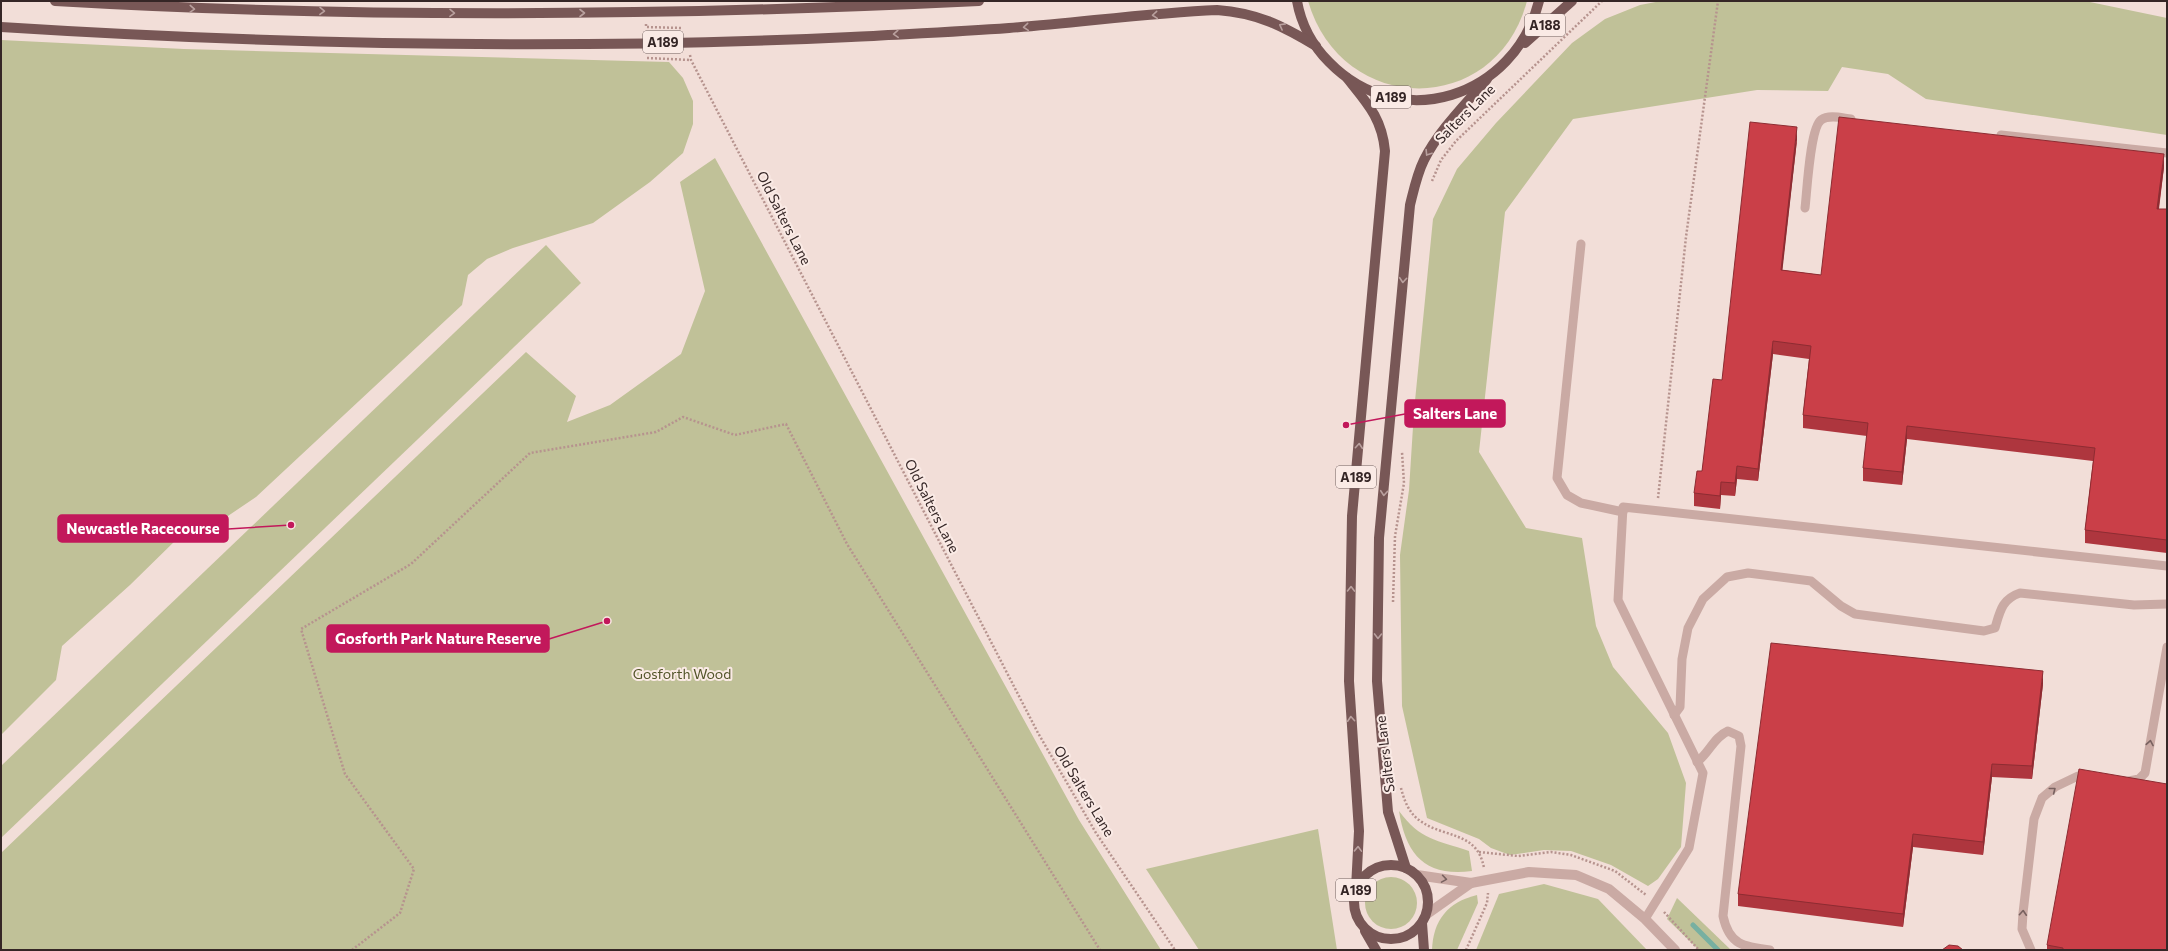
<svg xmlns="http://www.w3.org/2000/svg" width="2168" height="951" font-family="Commissioner,sans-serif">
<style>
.green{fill:#c0c198}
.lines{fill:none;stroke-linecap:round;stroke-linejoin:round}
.stream{stroke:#77b0a1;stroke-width:5}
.path{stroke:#b6938e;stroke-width:2.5;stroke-dasharray:2 2;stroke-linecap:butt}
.service{stroke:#caaaa4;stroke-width:9}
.minor{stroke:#caaaa4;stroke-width:10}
.primary{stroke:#785756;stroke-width:10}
.wall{fill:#ae363e}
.shaded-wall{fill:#8d2c32}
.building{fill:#ca3f48;stroke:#8d2c32}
.oneway{stroke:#b9a09e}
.oneway2{stroke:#78615f}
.labels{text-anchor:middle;stroke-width:4;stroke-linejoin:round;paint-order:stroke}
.shield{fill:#faeae5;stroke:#70615f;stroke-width:1}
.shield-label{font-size:13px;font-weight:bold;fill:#352626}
.street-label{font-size:14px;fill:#352626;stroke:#faeae5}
.park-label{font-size:14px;fill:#525429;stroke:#faeae5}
.leader{fill:none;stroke:#c2185b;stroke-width:1.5}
.callout-dot{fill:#c2185b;stroke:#faeae5;stroke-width:1.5}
.callout{fill:#c2185b;stroke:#c2185b;stroke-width:1.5}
.callout-label{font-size:15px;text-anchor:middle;font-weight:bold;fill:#fff}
</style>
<rect width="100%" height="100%" fill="#f2ded8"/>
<g class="green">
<path d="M 1308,1 L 1527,1 C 1496,118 1342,117 1308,1 Z"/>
<path d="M 1661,1 L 2085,1 L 2167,18 L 2167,135 L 1926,99 L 1888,74 L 1842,67 L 1828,91 L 1757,90 L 1573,119 L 1505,212 L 1479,452 L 1526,528 L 1582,538 L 1596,626 L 1613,667 L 1668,733 L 1686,783 L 1681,847 L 1658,879 L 1648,886 L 1611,865 L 1571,851 L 1544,850 L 1510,855 L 1491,848 L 1479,839 L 1427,818 L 1402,706 L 1400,555 L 1409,490 L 1414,411 L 1433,219 L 1457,169 L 1496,123 L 1572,43 L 1605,19 L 1640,5 Z"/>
<path d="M 1,40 L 184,49 L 669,62 L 683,78 L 693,101 L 693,124 L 683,153 L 650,182 L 593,223 L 513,248 L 487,259 L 468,275 L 462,305 L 256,497 L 222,520 L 179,537 L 130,585 L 62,646 L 56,680 L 1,735 Z"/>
<path d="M 715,158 L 1079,820 L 1161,950 L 1,950 L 1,853 L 526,352 L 576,396 L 567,422 L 610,405 L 681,354 L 705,291 L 680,182 Z"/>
<path d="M 546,245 L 581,283 L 1,838 L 1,766 Z"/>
<path d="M 1399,811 C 1420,840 1437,840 1469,851 L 1472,871 C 1425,877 1406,855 1399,811 Z"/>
<path d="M 1318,829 L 1337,950 L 1199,950 L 1146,869 Z"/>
<circle cx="1391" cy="903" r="26"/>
<path d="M 1544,884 L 1598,899 L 1647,950 L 1476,950 L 1499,894 Z"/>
<path d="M 1477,895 L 1478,903 L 1457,950 L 1432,950 C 1433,920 1448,902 1477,895 Z"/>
<path d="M 1677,898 L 1731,950 L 1699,950 L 1667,919 Z"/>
</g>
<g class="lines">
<path class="stream" d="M 1693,925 L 1718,950"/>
<g class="path">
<path d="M 646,24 L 646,27 L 682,28"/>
<path d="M 690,55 L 691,60 L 1038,733 L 1096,833 L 1175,950"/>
<path d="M 647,58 L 691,60"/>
<path d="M 1432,181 L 1441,160 L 1456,141 L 1602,1"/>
<path d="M 1658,498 L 1686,237 L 1718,1"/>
<path d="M 1393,602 L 1395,536 L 1404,483 L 1402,452"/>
<path d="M 1401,788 C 1404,800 1409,813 1419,820 C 1444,839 1477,830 1484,868"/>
<path d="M 1479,852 L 1518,856 L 1551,852 L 1571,855 L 1615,871 L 1646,895"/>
<path d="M 1664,912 L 1699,950"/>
<path d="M 352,950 L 400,913 L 414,869 L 345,774 L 301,629 L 411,564 L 530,453 L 656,432 L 683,417 L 735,435 L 786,424 L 847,544 L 1100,950"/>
<path d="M 1466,950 L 1487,903 L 1488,893"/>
</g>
<g class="service">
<path d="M 2001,135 L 2167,153"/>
<path d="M 1805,208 C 1807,192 1810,128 1821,120 C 1829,114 1842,118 1851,119"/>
<path d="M 1581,244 L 1557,478 L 1567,495 L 1581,503 L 1623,512"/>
<path d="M 1674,715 L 1680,707 L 1682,659 L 1688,628 L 1703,599 L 1727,577 L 1748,573 L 1811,581 L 1841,606 L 1855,614 L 1984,631 L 1995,628 C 2000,611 2002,599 2020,593 L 2134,605 L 2167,604"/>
<path d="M 1697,762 C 1709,753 1714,737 1728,731 L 1739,736 L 1741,746 L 1723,916 C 1729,945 1744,947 1770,950"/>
<path d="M 2129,781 L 2139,779 L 2145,773 L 2167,647"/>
<path d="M 1645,919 L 1689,848 L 1703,773 L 1618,600 L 1623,507 L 2167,566"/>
<path d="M 2031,950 L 2022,929 L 2023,913 L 2034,819 L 2042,798 L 2055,787 L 2078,776 L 2090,777"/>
</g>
<g class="minor">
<path d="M 1417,875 L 1471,883 L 1529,872 L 1576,875 L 1609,889 L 1645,919 L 1675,950"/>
<path d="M 1427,914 L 1471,883"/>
</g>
<g class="primary">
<path d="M 55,1 C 363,19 672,16 979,1"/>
<path d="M 1297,1 C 1301,24 1313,46 1329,62 C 1400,135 1515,97 1539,1"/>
<path d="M 1,27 C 283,45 568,50 851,37 C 903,34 957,32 1009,28 C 1078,23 1147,13 1217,10 C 1257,13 1281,25 1316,46"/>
<path d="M 1525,43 L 1572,1"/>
<path d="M 1347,78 C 1367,103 1382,118 1385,151 L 1352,516 L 1349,681 L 1359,831 L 1356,888"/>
<circle cx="1391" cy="902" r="37"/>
<path d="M 1406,868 L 1388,812 L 1377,681 L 1379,538 L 1410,205 C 1414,189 1417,174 1424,160 C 1439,130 1466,104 1487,79"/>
<path d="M 1422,923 L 1424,950"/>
<path d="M 1365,931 L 1376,950"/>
</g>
</g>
<g class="wall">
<path d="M 1797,140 L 1782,270 L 1821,275 L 2164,167 L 2159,209 L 2167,209 L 2167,553 L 2085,543 L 2085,530 L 2093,461 L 1907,439 L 1902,485 L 1863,481 L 1863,468 L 1867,436 L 1803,428 L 1803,415 L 1809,359 L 1773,354 L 1758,481 L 1737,479 L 1735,496 L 1721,495 L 1720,509 L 1694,506 L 1694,493 L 1702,471 L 1722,380 Z"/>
<path d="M 2043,684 L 2032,779 L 1992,777 L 1983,855 L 1913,847 L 1903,927 L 1738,906 L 1738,894 Z"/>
<path d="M 2047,945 L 2167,950 L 2047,950 Z"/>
</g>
<g class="shaded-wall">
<path d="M 1797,127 L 1797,140 L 1781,283 L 1781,270 Z"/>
<path d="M 2164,154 L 2164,167 L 2157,221 L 2157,209 Z"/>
<path d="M 1773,341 L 1773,354 L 1758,481 L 1758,469 Z"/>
<path d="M 1907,426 L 1907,439 L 1902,485 L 1902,472 Z"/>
<path d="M 1737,466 L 1737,479 L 1735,496 L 1735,483 Z"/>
<path d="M 1721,482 L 1721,495 L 1720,509 L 1720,496 Z"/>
<path d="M 2043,671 L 2043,684 L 2032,779 L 2032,766 Z"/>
<path d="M 1992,764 L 1992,777 L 1983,855 L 1983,842 Z"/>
<path d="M 1913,834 L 1913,847 L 1903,927 L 1903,914 Z"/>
</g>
<g class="building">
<path d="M 1839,117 L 2164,154 L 2157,209 L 2167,209 L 2167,540 L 2085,530 L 2095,448 L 1907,426 L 1902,472 L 1863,468 L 1868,423 L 1803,415 L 1811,346 L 1773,341 L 1758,469 L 1737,466 L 1735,483 L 1721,482 L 1720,496 L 1694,493 L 1697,471 L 1702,471 L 1713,379 L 1722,380 L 1750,122 L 1797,127 L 1781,270 L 1821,275 Z"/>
<path d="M 1771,643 L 2043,671 L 2032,766 L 1992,764 L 1983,842 L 1913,834 L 1903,914 L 1738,894 Z"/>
<path d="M 2079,769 L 2167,784 L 2167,950 L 2063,950 L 2063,948 L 2047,945 Z"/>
<path d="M 1949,945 L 1958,946 L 1963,950 L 1942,950 Z"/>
</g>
<defs><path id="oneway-chevron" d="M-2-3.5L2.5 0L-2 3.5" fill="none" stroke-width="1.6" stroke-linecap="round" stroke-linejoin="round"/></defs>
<g class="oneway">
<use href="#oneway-chevron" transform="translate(192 9) rotate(3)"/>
<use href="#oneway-chevron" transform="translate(322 11) rotate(1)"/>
<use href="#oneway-chevron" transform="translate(452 13) rotate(1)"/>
<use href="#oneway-chevron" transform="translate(582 13)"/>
<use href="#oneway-chevron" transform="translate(1155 15) rotate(175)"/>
<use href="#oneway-chevron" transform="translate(1282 26) rotate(-152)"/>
<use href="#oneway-chevron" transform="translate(1026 27) rotate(175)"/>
<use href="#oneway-chevron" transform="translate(896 34) rotate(177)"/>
<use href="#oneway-chevron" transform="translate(1428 153) rotate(122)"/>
<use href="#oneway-chevron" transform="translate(1403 280) rotate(95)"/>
<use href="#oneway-chevron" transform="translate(1359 446) rotate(-85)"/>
<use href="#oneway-chevron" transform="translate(1384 493) rotate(95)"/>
<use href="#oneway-chevron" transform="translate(1351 589) rotate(-89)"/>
<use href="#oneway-chevron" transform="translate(1378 636) rotate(91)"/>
<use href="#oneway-chevron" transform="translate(1351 719) rotate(-94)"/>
<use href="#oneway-chevron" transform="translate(1358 849) rotate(-88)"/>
</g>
<g class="oneway2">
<use href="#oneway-chevron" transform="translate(2150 743) rotate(-80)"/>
<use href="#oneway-chevron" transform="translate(2053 790) rotate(-38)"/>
<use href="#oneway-chevron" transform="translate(1444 879) rotate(9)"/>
<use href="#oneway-chevron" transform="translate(2023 913) rotate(-86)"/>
</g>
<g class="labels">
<g class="shield">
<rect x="1525" y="14" width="40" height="22" rx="3"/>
<rect x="643" y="31" width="40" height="22" rx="3"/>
<rect x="1371" y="86" width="40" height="22" rx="3"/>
<rect x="1336" y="466" width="40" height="22" rx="3"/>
<rect x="1336" y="879" width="40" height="22" rx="3"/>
</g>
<g class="shield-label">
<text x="1545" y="30">A188</text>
<text x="663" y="47">A189</text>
<text x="1391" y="102">A189</text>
<text x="1356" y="482">A189</text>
<text x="1356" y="895">A189</text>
</g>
<g class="street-label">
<text transform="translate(1465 114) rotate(-45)" y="5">Salters Lane</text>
<text transform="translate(784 218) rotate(63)" y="5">Old Salters Lane</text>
<text transform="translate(932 506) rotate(63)" y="5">Old Salters Lane</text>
<text transform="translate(1385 754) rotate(-97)" y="5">Salters Lane</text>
<text transform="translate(1084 791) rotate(59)" y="5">Old Salters Lane</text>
</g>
<g class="park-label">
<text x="682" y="679">Gosforth Wood</text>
</g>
</g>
<path class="leader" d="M1346 425L1405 414M291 525L228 529M607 621L549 639"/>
<g class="callout-dot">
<circle cx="1346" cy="425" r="4"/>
<circle cx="291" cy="525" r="4"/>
<circle cx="607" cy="621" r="4"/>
</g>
<g class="callout">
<rect x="1405" y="400" width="100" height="27" rx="4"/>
<rect x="58" y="515" width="170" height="27" rx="4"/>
<rect x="327" y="625" width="222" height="27" rx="4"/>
</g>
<g class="callout-label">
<text x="1455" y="419">Salters Lane</text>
<text x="143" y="534">Newcastle Racecourse</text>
<text x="438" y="644">Gosforth Park Nature Reserve</text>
</g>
<rect width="2168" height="951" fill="none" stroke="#352626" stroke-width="4"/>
</svg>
